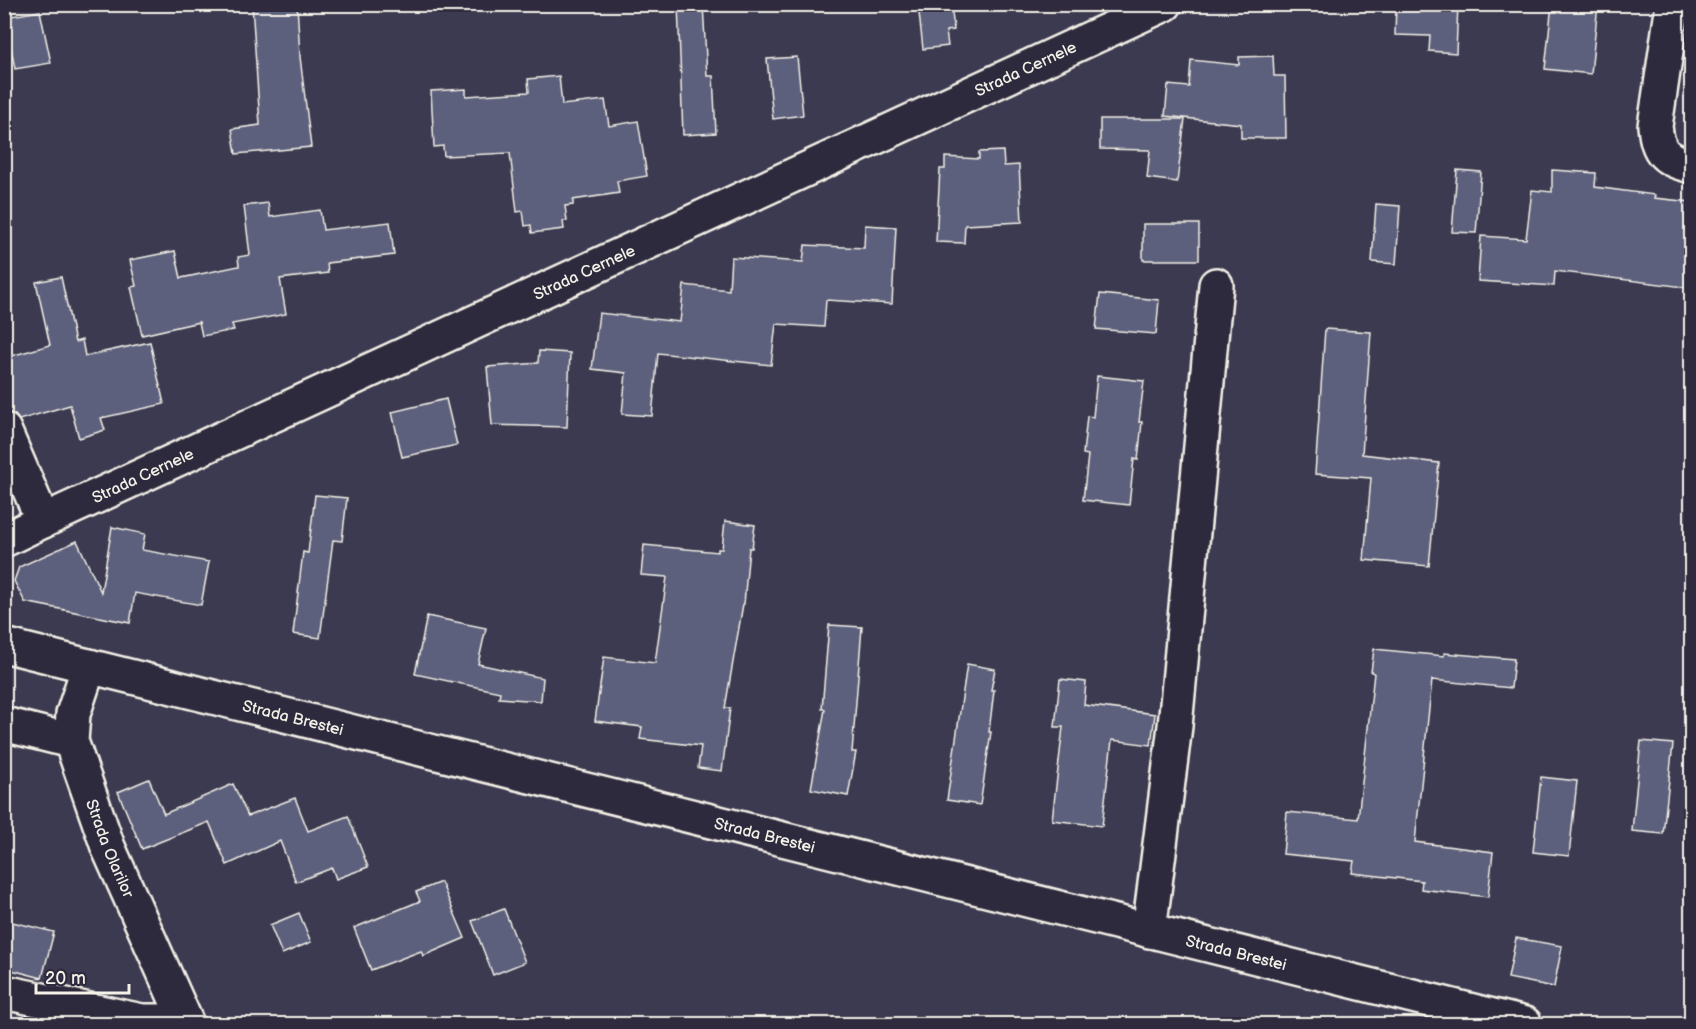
<svg xmlns="http://www.w3.org/2000/svg" width="1696" height="1029" font-family="'Balsamiq Sans',sans-serif">
<style>
.building{fill:#5b617d;stroke:#f4f1e8;stroke-width:1.5}
.lines{fill:none;stroke-linecap:round;stroke-linejoin:round}
.minor-casing{stroke:#f4f1e8;stroke-width:38}
.major-casing{stroke:#f4f1e8;stroke-width:38}
.minor{stroke:#2f2a3d;stroke-width:33}
.major{stroke:#2f2a3d;stroke-width:33}
.labels{text-anchor:middle;stroke-width:6;stroke-linejoin:round;paint-order:stroke}
.street-label{font-size:16px;fill:#f4f1e8;stroke:#2f2a3d}
</style>
<rect width="100%" height="100%" fill="#3c3a50"/>
<filter id="ink" filterUnits="userSpaceOnUse"><feTurbulence type="fractalNoise" baseFrequency=".0167" numOctaves="2"/><feDisplacementMap in="SourceGraphic" scale="12" xChannelSelector="R" yChannelSelector="G"/><feConvolveMatrix kernelMatrix="1 2 1 2 8 2 1 2 1" color-interpolation-filters="sRGB"/></filter>
<g filter="url(#ink)">
<g class="building">
<path d="M 252,4 L 297,4 L 300,57 L 311,147 L 236,154 L 232,129 L 260,125 Z"/>
<path d="M 678,4 L 703,4 L 707,76 L 713,76 L 716,133 L 683,135 Z"/>
<path d="M 918,4 L 951,4 L 954,30 L 946,31 L 948,46 L 923,49 Z"/>
<path d="M 1396,4 L 1458,4 L 1456,53 L 1429,51 L 1430,36 L 1395,35 Z"/>
<path d="M 1552,4 L 1598,4 L 1591,74 L 1545,69 Z"/>
<path d="M 40,11 L 51,63 L 15,69 L 5,17 Z"/>
<path d="M 1273,56 L 1274,76 L 1285,76 L 1286,138 L 1241,138 L 1241,124 L 1165,116 L 1168,85 L 1189,87 L 1191,60 L 1239,65 L 1239,57 Z"/>
<path d="M 797,57 L 803,115 L 773,119 L 767,59 Z"/>
<path d="M 559,76 L 562,105 L 605,100 L 609,126 L 638,121 L 647,176 L 617,181 L 619,193 L 573,200 L 573,205 L 565,206 L 567,221 L 563,221 L 564,229 L 532,233 L 531,225 L 525,226 L 523,211 L 517,212 L 510,153 L 444,156 L 443,146 L 434,147 L 431,91 L 466,89 L 466,96 L 529,92 L 528,79 Z"/>
<path d="M 1100,119 L 1185,119 L 1177,182 L 1147,178 L 1150,150 L 1100,149 Z"/>
<path d="M 1003,151 L 1004,166 L 1019,165 L 1022,222 L 965,225 L 964,243 L 936,242 L 940,169 L 945,169 L 945,157 L 979,159 L 979,152 Z"/>
<path d="M 1457,170 L 1481,172 L 1476,233 L 1452,232 Z"/>
<path d="M 1552,170 L 1596,173 L 1595,187 L 1655,195 L 1654,198 L 1692,202 L 1692,288 L 1555,271 L 1554,286 L 1478,281 L 1481,236 L 1526,239 L 1532,190 L 1552,192 Z"/>
<path d="M 268,203 L 270,217 L 320,210 L 323,230 L 390,222 L 394,255 L 327,263 L 328,273 L 280,279 L 286,314 L 232,324 L 234,330 L 202,336 L 199,322 L 142,335 L 131,287 L 136,286 L 130,260 L 175,251 L 181,278 L 239,266 L 238,257 L 250,255 L 244,206 Z"/>
<path d="M 1376,204 L 1400,206 L 1396,264 L 1372,262 Z"/>
<rect x="1143" y="224" width="56" height="36"/>
<path d="M 865,225 L 896,227 L 892,304 L 826,300 L 824,327 L 776,324 L 771,365 L 658,353 L 652,416 L 622,414 L 626,373 L 592,369 L 599,313 L 680,322 L 684,285 L 729,290 L 731,257 L 803,262 L 805,245 L 864,248 Z"/>
<path d="M 61,277 L 75,342 L 82,340 L 85,356 L 150,342 L 164,404 L 101,418 L 105,430 L 79,438 L 70,405 L 19,420 L 15,415 L 4,412 L 4,358 L 50,345 L 36,282 Z"/>
<path d="M 1100,294 L 1159,300 L 1156,334 L 1096,329 Z"/>
<path d="M 1325,329 L 1371,332 L 1362,454 L 1439,463 L 1429,566 L 1364,560 L 1371,478 L 1315,474 Z"/>
<path d="M 539,351 L 570,353 L 567,427 L 492,425 L 487,367 L 538,363 Z"/>
<path d="M 1097,376 L 1144,381 L 1139,422 L 1142,422 L 1138,460 L 1134,459 L 1129,505 L 1083,500 L 1088,455 L 1083,454 L 1087,416 L 1093,417 Z"/>
<path d="M 446,399 L 457,445 L 402,457 L 392,412 Z"/>
<path d="M 315,495 L 347,498 L 342,541 L 333,540 L 320,638 L 293,634 L 303,552 L 308,553 Z"/>
<path d="M 725,521 L 755,525 L 752,548 L 749,548 L 744,604 L 743,604 L 725,708 L 730,708 L 722,771 L 698,768 L 701,746 L 640,739 L 642,727 L 595,721 L 604,657 L 655,663 L 667,577 L 641,575 L 644,545 L 718,552 L 718,549 L 722,549 Z"/>
<path d="M 112,527 L 145,534 L 142,550 L 209,562 L 201,605 L 135,593 L 130,623 L 25,602 L 14,581 L 19,567 L 77,541 L 101,592 Z"/>
<path d="M 427,616 L 486,628 L 478,664 L 543,678 L 541,701 L 499,698 L 500,692 L 415,674 Z"/>
<path d="M 829,625 L 862,627 L 852,752 L 856,752 L 848,796 L 811,789 L 825,709 L 822,709 Z"/>
<path d="M 1374,649 L 1444,656 L 1444,653 L 1514,659 L 1511,688 L 1432,680 L 1415,842 L 1493,852 L 1488,897 L 1421,889 L 1422,881 L 1352,873 L 1354,861 L 1283,854 L 1287,812 L 1358,819 L 1374,673 L 1371,672 Z"/>
<path d="M 967,664 L 995,669 L 991,690 L 994,690 L 989,732 L 991,732 L 980,805 L 947,800 Z"/>
<path d="M 1060,679 L 1086,682 L 1084,705 L 1155,714 L 1151,745 L 1112,740 L 1102,826 L 1052,820 L 1063,727 L 1055,727 Z"/>
<path d="M 1641,741 L 1673,744 L 1663,834 L 1632,831 Z"/>
<path d="M 1541,777 L 1577,781 L 1569,856 L 1533,852 Z"/>
<path d="M 149,779 L 164,814 L 233,784 L 248,816 L 295,798 L 308,831 L 348,816 L 368,867 L 336,879 L 332,868 L 296,882 L 280,841 L 227,865 L 209,822 L 142,849 L 118,792 Z"/>
<path d="M 441,882 L 465,938 L 423,956 L 421,951 L 371,970 L 354,928 L 420,901 L 416,892 Z"/>
<path d="M 504,909 L 525,962 L 493,975 L 472,921 Z"/>
<path d="M 299,913 L 311,942 L 282,954 L 270,925 Z"/>
<path d="M 4,920 L 54,932 L 42,978 L 4,968 Z"/>
<path d="M 1516,938 L 1562,946 L 1554,987 L 1508,978 Z"/>
</g>
<g class="lines">
<g class="minor-casing">
<g id="minor">
<path d="M 1673,4 L 1655,126 C 1658,154 1665,159 1692,166"/>
<path d="M 4,430 L 43,521"/>
<path id="s1" d="M 4,540 L 43,521 L 1165,4"/>
<path id="s2" d="M 89,666 L 73,714 L 71,741 L 108,847 L 187,1024"/>
<path d="M 4,724 L 71,741"/>
<path d="M 1149,931 L 1175,726 L 1216,285"/>
<path d="M 4,992 L 142,1021 L 185,1021"/>
</g>
</g>
<g class="major-casing">
<g id="major">
<path id="s3" d="M 4,645 L 1525,1024"/>
</g>
</g>
<use href="#minor" class="minor"/>
<use href="#major" class="major"/>
</g>
</g>
<g class="labels">
<g class="street-label">
<text dy="6" stroke="none"><textPath href="#s1" startOffset="1125">Strada Cernele</textPath></text>
<text dy="6" stroke="none"><textPath href="#s1" startOffset="639">Strada Cernele</textPath></text>
<text dy="6" stroke="none"><textPath href="#s1" startOffset="153">Strada Cernele</textPath></text>
<text dy="6" stroke="none"><textPath href="#s3" startOffset="298">Strada Brestei</textPath></text>
<text dy="6" stroke="none"><textPath href="#s3" startOffset="784">Strada Brestei</textPath></text>
<text dy="6" stroke="none"><textPath href="#s2" startOffset="192">Strada Olarilor</textPath></text>
<text dy="6" stroke="none"><textPath href="#s3" startOffset="1270">Strada Brestei</textPath></text>
</g>
</g>
<rect width="1696" height="1029" fill="none" stroke="#2f2a3d" stroke-width="24"/>
<rect x="12" y="12" width="1672" height="1005" fill="none" stroke="#f4f1e8" stroke-width="2" filter="url(#ink)"/>
<path d="M36 984v9h93v-9" fill="none" stroke="#f4f1e8" stroke-width="3"/>
<text x="45" y="984" font-size="18" fill="#f4f1e8" stroke="#2f2a3d" stroke-width="4.5" paint-order="stroke">20 m</text>
</svg>
